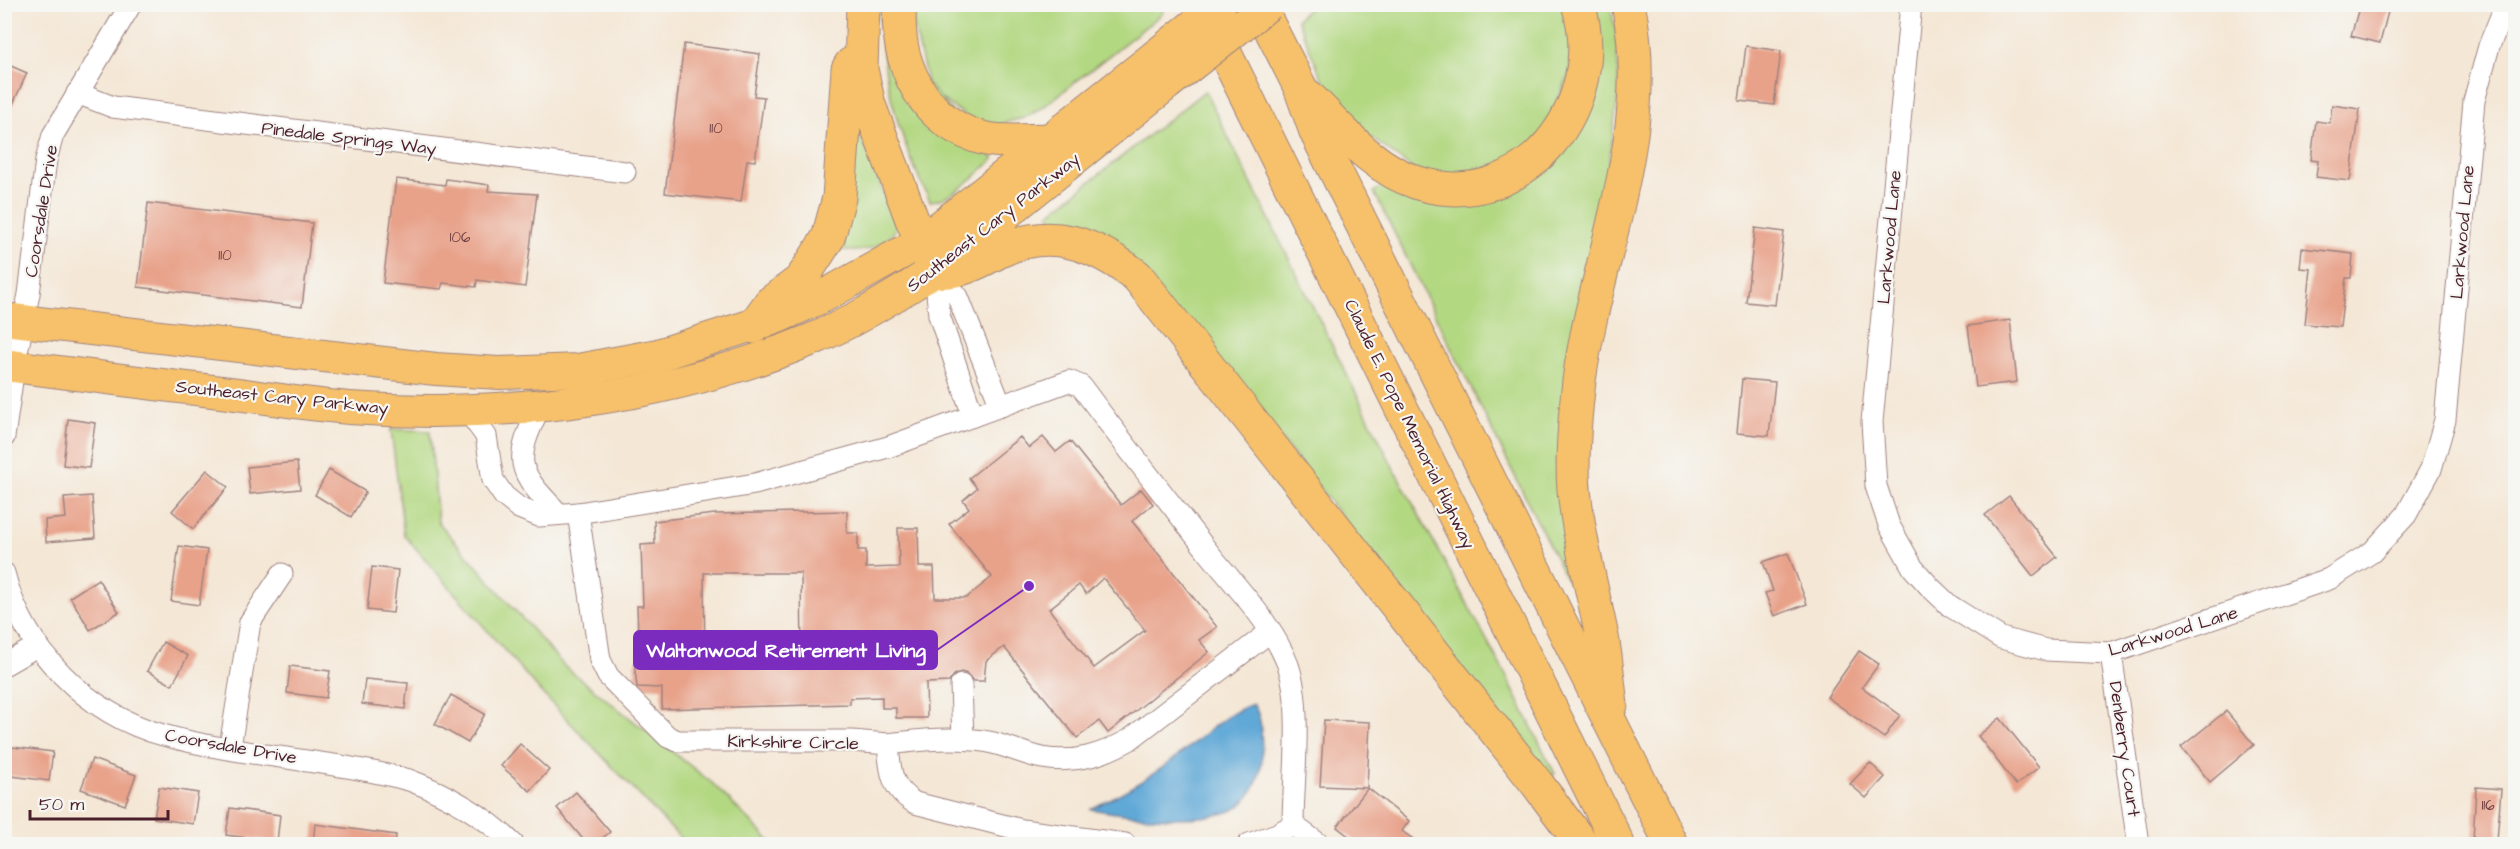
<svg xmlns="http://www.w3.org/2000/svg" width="2520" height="849" font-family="'Architects Daughter',sans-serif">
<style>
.green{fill:#b3d882;stroke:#7e7c56;stroke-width:1.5}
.water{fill:#60a9d7;stroke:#556481;stroke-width:1.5}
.building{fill:#e8a28a;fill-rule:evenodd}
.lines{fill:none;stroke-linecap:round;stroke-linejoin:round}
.minor-casing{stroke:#9f8380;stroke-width:23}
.primary-casing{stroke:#9f8380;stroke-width:34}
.motorway-casing{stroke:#9f8380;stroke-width:35}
.minor{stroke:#fff;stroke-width:21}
.primary{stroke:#f6c16b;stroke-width:32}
.motorway{stroke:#f6c16b;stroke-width:33}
.primary-bridge-casing{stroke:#9f8380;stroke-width:34;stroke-linecap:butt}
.primary-bridge{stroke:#f6c16b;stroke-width:32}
.labels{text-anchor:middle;stroke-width:4.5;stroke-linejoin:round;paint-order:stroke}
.number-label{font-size:15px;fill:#724043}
.street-label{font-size:18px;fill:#4a1f2b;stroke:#f6f6f2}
.leader{fill:none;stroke:#7b2cbf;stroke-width:2}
.callout-dot{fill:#7b2cbf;stroke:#f6f6f2;stroke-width:2}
.callout{fill:#7b2cbf;stroke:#7b2cbf;stroke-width:2}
.callout-label{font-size:20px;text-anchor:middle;font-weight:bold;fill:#fff}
</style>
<rect width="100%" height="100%" fill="#f6f6f2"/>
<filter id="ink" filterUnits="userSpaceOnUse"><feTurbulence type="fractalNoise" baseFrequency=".0167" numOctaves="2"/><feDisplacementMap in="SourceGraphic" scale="12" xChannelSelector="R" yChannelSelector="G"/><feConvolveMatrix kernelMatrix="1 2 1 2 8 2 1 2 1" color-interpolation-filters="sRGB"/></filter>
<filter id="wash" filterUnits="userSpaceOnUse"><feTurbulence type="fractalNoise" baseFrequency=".008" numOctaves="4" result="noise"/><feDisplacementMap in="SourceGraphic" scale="24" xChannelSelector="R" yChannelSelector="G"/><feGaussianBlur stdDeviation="1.35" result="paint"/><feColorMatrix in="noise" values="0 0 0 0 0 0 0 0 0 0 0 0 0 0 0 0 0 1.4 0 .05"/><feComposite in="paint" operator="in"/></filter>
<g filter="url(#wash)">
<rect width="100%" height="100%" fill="#f4e7d6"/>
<g class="green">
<path d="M 1160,4 L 1163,13 L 1042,108 L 1024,118 L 1003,123 L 1002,130 L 980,126 L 929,90 L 909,5 Z"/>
<path d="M 880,5 L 888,5 L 887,38 L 994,159 C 978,173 952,201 930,201 C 899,139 879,74 880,5 Z"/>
<path d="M 1313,5 L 1568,5 L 1577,57 L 1537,145 L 1471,177 L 1417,172 L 1346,119 L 1321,76 L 1297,19 Z"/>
<path d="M 1591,5 L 1610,5 L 1616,32 L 1619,88 L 1602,212 L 1578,574 L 1567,581 L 1374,192 L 1390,181 L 1538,171 Z"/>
<path d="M 1205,91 L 1393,467 L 1503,670 L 1555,774 L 1546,778 L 1242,389 L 1058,227 L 1049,214 Z"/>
<path d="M 859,131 L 897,227 C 885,248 861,255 838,249 Z"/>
<path d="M 391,429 L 430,431 L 438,522 L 564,666 L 712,783 L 773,844 L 686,844 L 539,690 L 404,535 Z"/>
</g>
<path class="water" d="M 1253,704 C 1263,719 1261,734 1262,752 C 1263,774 1251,805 1228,812 C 1189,824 1131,816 1091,809 C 1120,794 1148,779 1174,759 C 1200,739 1222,715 1253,704 Z"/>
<g id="blocks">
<g class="building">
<path d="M 2360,4 L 2390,4 L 2380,43 L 2351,36 Z"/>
<path d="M 684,44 L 760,54 L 754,96 L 764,97 L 755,161 L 747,160 L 741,202 L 665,193 Z"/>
<path d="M 1746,46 L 1781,51 L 1774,105 L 1739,101 Z"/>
<path d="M 4,63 L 27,73 L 4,124 Z"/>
<path d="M 2332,105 L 2360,109 L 2350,181 L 2316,177 L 2318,161 L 2311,160 L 2316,121 L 2330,123 Z"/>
<path d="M 396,179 L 445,185 L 446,179 L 489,185 L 488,191 L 537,194 L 525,287 L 477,280 L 476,287 L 443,283 L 441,289 L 383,283 Z"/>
<path d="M 148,203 L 312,223 L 302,307 L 138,287 Z"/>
<path d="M 1755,228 L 1784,232 L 1775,305 L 1746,302 Z"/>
<path d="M 2302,248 L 2353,254 L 2351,278 L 2346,278 L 2340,327 L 2305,324 L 2311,269 L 2300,268 Z"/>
<path d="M 2010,320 L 2017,382 L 1976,387 L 1968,326 Z"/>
<path d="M 1742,379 L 1775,382 L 1769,436 L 1737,433 Z"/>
<path d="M 68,419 L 95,423 L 89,468 L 63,465 Z"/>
<path d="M 1020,437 L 1029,448 L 1043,437 L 1056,452 L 1070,441 L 1121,505 L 1141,489 L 1153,504 L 1132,521 L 1217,627 L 1199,640 L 1209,652 L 1108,733 L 1099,721 L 1077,738 L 1004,647 L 986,661 L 984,681 L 973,681 L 967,674 L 961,672 L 954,675 L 949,682 L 926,683 L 927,718 L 896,718 L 896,708 L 882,708 L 882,697 L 850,698 L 850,704 L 662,709 L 662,688 L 637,687 L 634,662 L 639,662 L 637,606 L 643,606 L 641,545 L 655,544 L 654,521 L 715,514 L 847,511 L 847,533 L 858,533 L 858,550 L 866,550 L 866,568 L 899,567 L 898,528 L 918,528 L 919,567 L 934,567 L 935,598 L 966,598 L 992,577 L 949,524 L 969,508 L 963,500 L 977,488 L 969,478 ZM 704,573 L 801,573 L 802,658 L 705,662 ZM 1103,578 L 1145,630 L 1094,668 L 1049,609 L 1079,585 L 1086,594 Z"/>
<path d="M 297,462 L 300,489 L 250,494 L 247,467 Z"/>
<path d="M 207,470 L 228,487 L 193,529 L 172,511 Z"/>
<path d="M 329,470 L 366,492 L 351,517 L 315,495 Z"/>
<path d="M 92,496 L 95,538 L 46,542 L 45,520 L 66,518 L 64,498 Z"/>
<path d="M 2009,496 L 2057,557 L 2033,576 L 1985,515 Z"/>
<path d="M 179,546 L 207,550 L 199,605 L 171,601 Z"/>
<path d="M 1788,553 L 1807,604 L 1774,616 L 1765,593 L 1773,591 L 1763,562 Z"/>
<path d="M 372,567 L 398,570 L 393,613 L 367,610 Z"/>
<path d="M 98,579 L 119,612 L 90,630 L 70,597 Z"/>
<path d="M 163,642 L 188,656 L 172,685 L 147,671 Z"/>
<path d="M 1859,651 L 1879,664 L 1862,687 L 1900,715 L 1884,738 L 1827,697 Z"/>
<path d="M 290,666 L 330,671 L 326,698 L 287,693 Z"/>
<path d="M 365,679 L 408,683 L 405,709 L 362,704 Z"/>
<path d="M 451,695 L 485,714 L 468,743 L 435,724 Z"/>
<path d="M 2226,711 L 2254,745 L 2210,782 L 2181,747 Z"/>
<path d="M 2000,718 L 2039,767 L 2016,785 L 1978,736 Z"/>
<path d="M 1324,720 L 1370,722 L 1367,788 L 1320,786 Z"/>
<path d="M 520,744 L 549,770 L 530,791 L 501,766 Z"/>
<path d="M 4,746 L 53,752 L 49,781 L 4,775 Z"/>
<path d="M 92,759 L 136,775 L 125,805 L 81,789 Z"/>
<path d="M 1870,763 L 1885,777 L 1866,798 L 1850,784 Z"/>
<path d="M 159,787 L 198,793 L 193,824 L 154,818 Z"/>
<path d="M 2476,787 L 2501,789 L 2497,841 L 2473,840 Z"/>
<path d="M 1368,788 L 1409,821 L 1402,831 L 1420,844 L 1359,844 L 1337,827 Z"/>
<path d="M 576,792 L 610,832 L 595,844 L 587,844 L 557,808 Z"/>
<path d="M 230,808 L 280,815 L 277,842 L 226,835 Z"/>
<path d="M 315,824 L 396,835 L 395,844 L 313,844 Z"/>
</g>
</g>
</g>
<g filter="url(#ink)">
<use href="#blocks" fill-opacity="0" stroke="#9f8380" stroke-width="1.5"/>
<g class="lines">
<g class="minor-casing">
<g id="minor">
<path d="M 1911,4 L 1872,422 L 1876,486 L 1889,525 L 1913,568 L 1930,587 L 1950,606 L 2001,638 L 2046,650 L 2111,653 L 2329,579 L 2372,552 L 2406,515 L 2431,469 L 2445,420 L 2474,101 L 2489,46 L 2506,4"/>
<path d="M 77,93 L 113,107 L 625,172"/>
<path d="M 935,271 L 958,297 L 1001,406"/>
<path d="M 935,271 L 939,315 L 973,416"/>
<path d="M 540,406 C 513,463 516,470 559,514"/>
<path d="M 467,410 L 486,436 L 493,480 L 504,496 L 519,508 L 539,516 L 578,513 L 755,484 L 888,447 L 1069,381 L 1081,386 C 1123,443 1166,498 1209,553 C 1237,588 1272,623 1288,665 C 1303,707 1293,779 1293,825"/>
<path d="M 4,437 L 14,367 L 29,294 L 46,160 L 53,135 L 131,4"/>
<path d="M 578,513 L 600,660 L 608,676 L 668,737 L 678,741 L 852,741 L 888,744 C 890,771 891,789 915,803 L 1022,830 L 1125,844"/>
<path d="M 4,573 C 23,649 87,714 163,735 C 243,757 328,759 409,780 C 449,795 483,814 513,844"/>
<path d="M 2111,653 L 2138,844"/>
<path d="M 4,665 L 37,646"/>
<path d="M 961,685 L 963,739"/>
<path d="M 888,744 C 921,740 956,736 989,742 C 1007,746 1024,754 1042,758 C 1074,764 1102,755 1129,740 L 1271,631"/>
<path d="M 230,747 L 250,622 L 282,574"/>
<path d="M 1293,825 L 1319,844"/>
<path d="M 1249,844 L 1277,834 L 1293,825"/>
</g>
</g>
<g class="primary-casing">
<g id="primary">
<path d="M 4,319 L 436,369 L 499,373 L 578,370 L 658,355 L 778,317 L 822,297 L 921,242 L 1154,57"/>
<path d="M 4,365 C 80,375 154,384 229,393 C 269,398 309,405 349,408 C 506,419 667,399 813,339 C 856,321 895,295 935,271 L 1167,84"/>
</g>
</g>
<g class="motorway-casing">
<g id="motorway">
<path d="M 863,4 L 861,69 L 869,105 L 913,222 L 935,271 C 959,274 979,262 1000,251 C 1051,226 1094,244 1137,276 L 1538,785 L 1582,844"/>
<path d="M 900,4 C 894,63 924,125 986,139 C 1007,143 1030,140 1050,140"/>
<path d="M 1258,4 L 1300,87 L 1316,132 L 1671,844"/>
<path d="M 1207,17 L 1618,844"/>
<path d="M 1308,96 C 1342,129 1371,168 1418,183 C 1525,216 1610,103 1578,4"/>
<path d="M 753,327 L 770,303 L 801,280 L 828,238 L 839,198 L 848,69 L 851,64"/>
<path d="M 1611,705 C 1608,682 1606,659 1602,637 C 1592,588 1579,540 1574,490 C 1571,455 1575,415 1579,381 C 1596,257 1656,130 1628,4"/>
</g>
</g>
<use href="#minor" class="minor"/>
<use href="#primary" class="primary"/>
<use href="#motorway" class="motorway"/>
<g class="primary-bridge-casing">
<g id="primary-bridge">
<path d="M 1154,57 L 1220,4"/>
<path d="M 1167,84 L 1269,4"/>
</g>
</g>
<use href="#primary-bridge" class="primary-bridge"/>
</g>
</g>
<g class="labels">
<g class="number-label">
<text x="716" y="133">110</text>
<text x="460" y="242">106</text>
<text x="225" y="260">110</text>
<text x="2488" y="810">116</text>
</g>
<g class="street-label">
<text transform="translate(349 138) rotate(7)" y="6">Pinedale Springs Way</text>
<text transform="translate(41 211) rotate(-81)" y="6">Coorsdale Drive</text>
<text transform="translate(993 222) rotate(-38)" y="6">Southeast Cary Parkway</text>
<text transform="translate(2462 232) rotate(-85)" y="6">Larkwood Lane</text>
<text transform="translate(1889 237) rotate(-85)" y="6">Larkwood Lane</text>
<text transform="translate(282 397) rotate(6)" y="6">Southeast Cary Parkway</text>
<text transform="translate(1410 424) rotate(64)" y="6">Claude E. Pope Memorial Highway</text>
<text transform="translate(2173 631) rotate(-17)" y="6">Larkwood Lane</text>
<text transform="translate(793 742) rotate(1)" y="6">Kirkshire Circle</text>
<text transform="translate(231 746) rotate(10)" y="6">Coorsdale Drive</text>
<text transform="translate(2125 749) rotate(82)" y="6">Denberry Court</text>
</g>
</g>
<path class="leader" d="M1029 586L937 650"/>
<circle class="callout-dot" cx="1029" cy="586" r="6"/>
<rect class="callout" x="634" y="631" width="303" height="38" rx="6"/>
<g class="callout-label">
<text x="786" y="657">Waltonwood Retirement Living</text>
</g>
<rect width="2520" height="849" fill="none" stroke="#f6f6f2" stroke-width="24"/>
<path d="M30 810v9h138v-9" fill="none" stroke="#4a1f2b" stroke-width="3"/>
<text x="39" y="810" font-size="18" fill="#4a1f2b" stroke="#f6f6f2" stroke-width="4.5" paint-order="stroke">50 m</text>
</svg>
